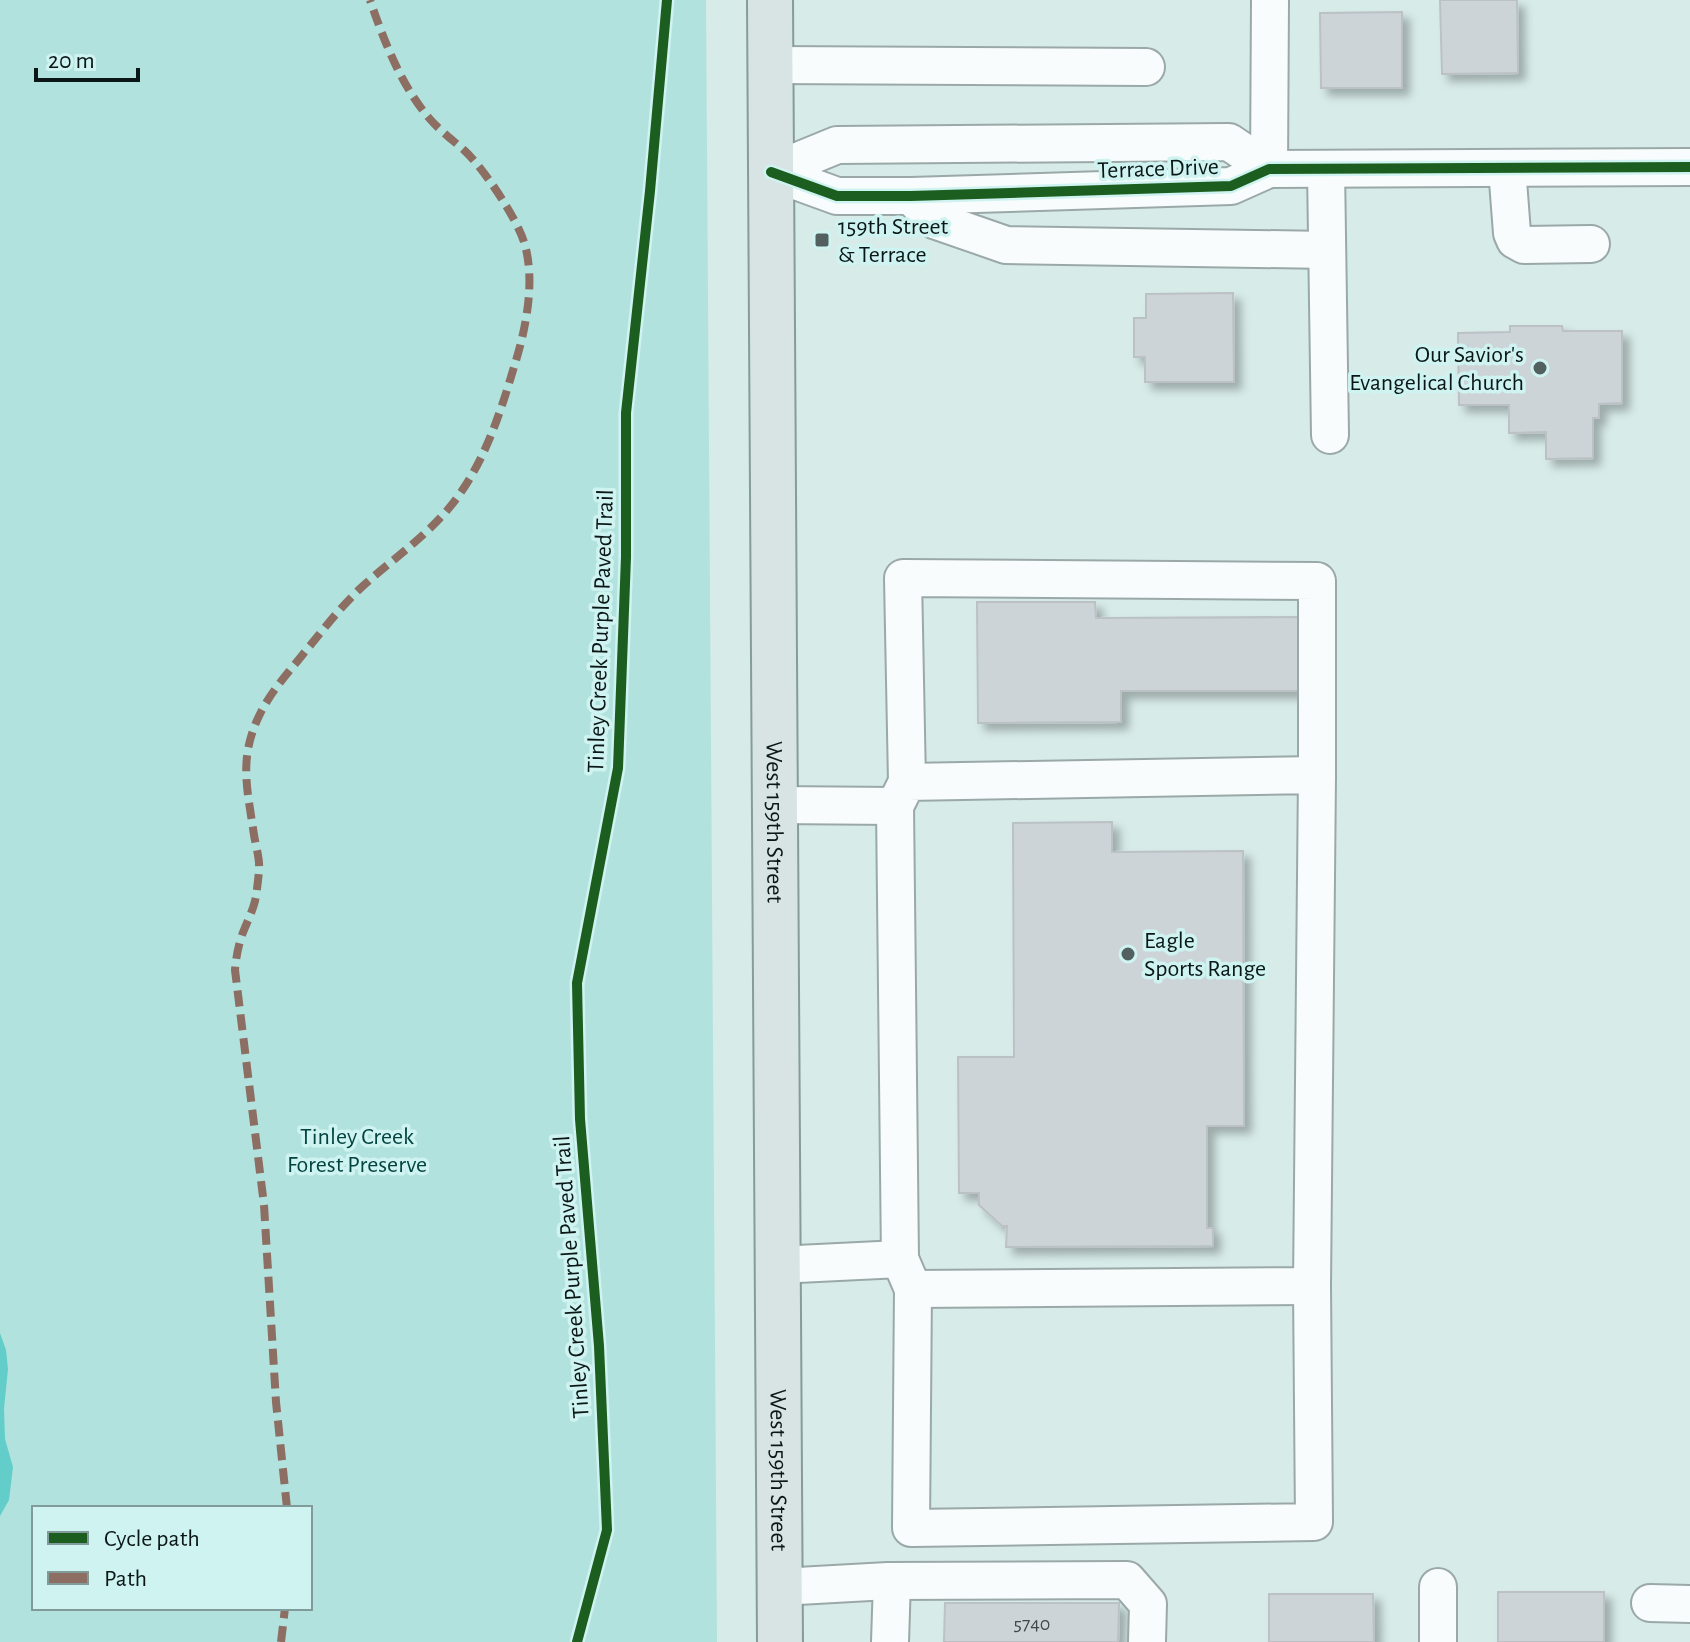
<svg xmlns="http://www.w3.org/2000/svg" width="1690" height="1642" font-family="'Alegreya Sans',sans-serif">
<style>
.green{fill:#b2e2de;fill-rule:evenodd}
.water{fill:#63cec9}
.building{fill:#cdd4d8;stroke:#bbc1c5;stroke-width:2;filter:url(#shadow)}
.lines{fill:none;stroke-linecap:round;stroke-linejoin:round}
.minor-casing{stroke:#9aa9a8;stroke-width:40}
.major-casing{stroke:#849d9b;stroke-width:48}
.minor{stroke:#f9fcfc;stroke-width:36}
.major{stroke:#d8e3e3;stroke-width:44}
.quiet{stroke:#8d6e63;stroke-width:8;stroke-dasharray:16 8;stroke-linecap:butt}
.cycleway-casing{stroke:#cff3f0;stroke-width:15}
.cycleway{stroke:#1b5e20;stroke-width:10}
.poi-dot{fill:#526160;stroke:#cff3f0;stroke-width:3}
.labels{text-anchor:middle;stroke-width:7;stroke-linejoin:round;paint-order:stroke}
.number-label{font-size:20px;fill:#3d4848}
.street-label{font-size:24px;fill:#0a1716;stroke:#cff3f0}
.poi-label{font-size:24px;fill:#0a1716;stroke:#cff3f0;text-anchor:start}
.park-label{font-size:24px;fill:#034441;stroke:#cff3f0}
</style>
<defs>
<filter id="shadow"><feDropShadow dx="7" dy="7" stdDeviation="4" flood-color="#0004"/></filter>
</defs>
<rect width="100%" height="100%" fill="#d7ebe9"/>
<path class="green" d="M 0,0 L 706,0 L 717,1642 L 0,1642 ZM 34,1508 L 310,1508 L 310,1608 L 34,1608 Z"/>
<path class="water" d="M 0,1333 L 6,1350 L 8,1369 L 4,1409 L 5,1439 L 13,1467 L 9,1500 L 0,1516 Z"/>
<g class="building">
<path d="M 1440,0 L 1517,0 L 1518,73 L 1442,74 Z"/>
<path d="M 1402,12 L 1402,88 L 1321,88 L 1320,13 Z"/>
<path d="M 1233,293 L 1234,382 L 1145,382 L 1145,357 L 1134,357 L 1134,318 L 1146,318 L 1146,294 Z"/>
<path d="M 1510,326 L 1562,326 L 1563,331 L 1622,331 L 1622,403 L 1599,404 L 1599,418 L 1593,418 L 1593,458 L 1546,459 L 1546,432 L 1509,433 L 1509,405 L 1459,405 L 1458,333 L 1510,332 Z"/>
<path d="M 977,602 L 1095,602 L 1096,618 L 1304,617 L 1304,691 L 1121,691 L 1121,722 L 978,723 Z"/>
<path d="M 1112,822 L 1112,852 L 1243,851 L 1244,1126 L 1207,1126 L 1207,1228 L 1213,1228 L 1213,1246 L 1006,1247 L 1007,1226 L 1002,1226 L 979,1205 L 979,1193 L 959,1193 L 958,1057 L 1014,1057 L 1013,823 Z"/>
<rect x="1498" y="1592" width="106" height="50"/>
<path d="M 1269,1594 L 1373,1594 L 1374,1642 L 1269,1642 Z"/>
<path d="M 945,1603 L 1119,1603 L 1118,1642 L 944,1642 Z"/>
</g>
<g class="lines">
<g class="minor-casing">
<g id="minor">
<path d="M 770,65 L 1146,67"/>
<path d="M 1507,168 L 1512,233 L 1515,240 L 1524,245 L 1591,244"/>
<path d="M 1269,169 L 1270,0"/>
<path d="M 1326,169 L 1330,435"/>
<path d="M 771,172 L 837,196 L 911,196 L 1231,186 L 1269,169 L 1690,167"/>
<path d="M 771,172 L 837,145 L 1229,142 L 1269,169"/>
<path d="M 911,196 L 934,220 L 1006,245 L 1327,250"/>
<path d="M 907,782 L 903,578 L 1317,581 L 1317,775"/>
<path d="M 775,805 L 895,806 L 907,782 L 1317,775 L 1312,1286 L 913,1289 L 900,1259 L 777,1265"/>
<path d="M 895,806 L 900,1259"/>
<path d="M 913,1289 L 911,1528 L 1314,1522 L 1312,1286"/>
<path d="M 780,1587 L 888,1581 L 1127,1580 L 1148,1604 L 1147,1642"/>
<path d="M 1438,1587 L 1438,1642"/>
<path d="M 1650,1603 L 1690,1604"/>
<path d="M 890,1642 L 892,1581"/>
</g>
</g>
<g class="major-casing">
<g id="major">
<path id="s1" d="M 770,0 L 780,1642"/>
</g>
</g>
<use href="#minor" class="minor"/>
<use href="#major" class="major"/>
<g class="quiet">
<path d="M 287,1508 L 276,1402 L 264,1205 L 235,970 C 236,958 238,947 242,935 C 246,924 252,913 255,901 C 257,891 258,881 259,871 C 260,859 256,847 254,835 C 247,787 238,757 261,712 C 272,690 289,672 304,653 C 323,630 342,605 364,585 C 393,559 424,538 449,508 C 483,467 499,417 514,367 C 526,329 536,280 524,242 C 516,217 484,169 465,151 C 453,140 440,131 429,118 C 401,85 384,41 370,0"/>
<path d="M 281,1642 L 285,1608"/>
</g>
<g class="cycleway-casing">
<g id="cycleway">
<path d="M 771,172 L 837,196 L 911,196 L 1231,186 L 1269,169 L 1690,167"/>
<path d="M 577,1642 L 607,1530 L 599,1346 L 580,1119 L 577,983 L 618,768 L 626,557 L 626,413 L 650,191 L 667,0"/>
</g>
</g>
<use href="#cycleway" class="cycleway"/>
</g>
<g class="poi-dot">
<rect x="814" y="232" width="16" height="16" rx="4"/>
<circle cx="1540" cy="368" r="8"/>
<circle cx="1128" cy="954" r="8"/>
</g>
<g class="labels">
<g class="number-label">
<text x="1032" y="1630">5740</text>
</g>
<g class="street-label">
<text transform="translate(1158 168) rotate(-2)" y="8">Terrace Drive</text>
<text transform="translate(600 631) rotate(-88)" y="8">Tinley Creek Purple Paved Trail</text>
<text dy="8" stroke="none"><textPath href="#s1" startOffset="822">West 159th Street</textPath></text>
<text transform="translate(571 1277) rotate(-94)" y="8">Tinley Creek Purple Paved Trail</text>
<text dy="8" stroke="none"><textPath href="#s1" startOffset="1470">West 159th Street</textPath></text>
</g>
<g class="poi-label">
<text x="838" y="234">159th Street<tspan x="838" dy="28">&amp; Terrace</tspan></text>
<text x="1524" y="362" text-anchor="end">Our Savior's<tspan x="1524" dy="28">Evangelical Church</tspan></text>
<text x="1144" y="948">Eagle<tspan x="1144" dy="28">Sports Range</tspan></text>
</g>
<g class="park-label">
<text x="357" y="1144">Tinley Creek<tspan x="357" dy="28">Forest Preserve</tspan></text>
</g>
</g>
<rect x="32" y="1506" width="280" height="104" fill="#cff3f0" stroke="#809b99" stroke-width="2"/>
<rect x="48" y="1532" width="40" height="12" fill="#1b5e20" stroke="#809b99" stroke-width="2"/>
<text x="104" y="1546" font-size="24" fill="#0a1716">Cycle path</text>
<rect x="48" y="1572" width="40" height="12" fill="#8d6e63" stroke="#809b99" stroke-width="2"/>
<text x="104" y="1586" font-size="24" fill="#0a1716">Path</text>
<path d="M36 68v12h102v-12" fill="none" stroke="#0a1716" stroke-width="4"/>
<text x="48" y="68" font-size="24" fill="#0a1716" stroke="#cff3f0" stroke-width="6" paint-order="stroke">20 m</text>
</svg>
